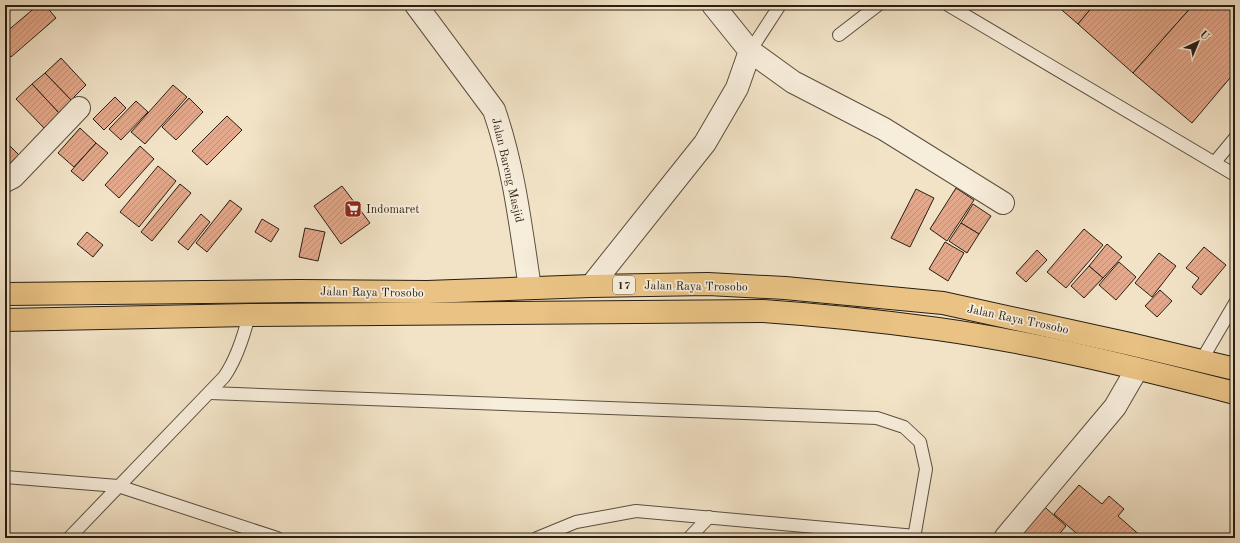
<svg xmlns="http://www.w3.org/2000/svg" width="1240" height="543" font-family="'Old Standard TT',serif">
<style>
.building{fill:url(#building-hatch);stroke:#281e12}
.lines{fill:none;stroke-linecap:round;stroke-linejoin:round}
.service-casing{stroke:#5a4f3f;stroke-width:14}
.minor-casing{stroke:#5a4f3f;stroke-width:24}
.trunk-casing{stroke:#281e12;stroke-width:24}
.service{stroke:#f7eddb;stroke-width:12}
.minor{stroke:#f7eddb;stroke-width:22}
.trunk{stroke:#e9c284;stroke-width:22}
.labels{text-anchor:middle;stroke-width:3.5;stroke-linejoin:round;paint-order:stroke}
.shield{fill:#f7eddb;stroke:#665c4e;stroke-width:1}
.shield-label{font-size:11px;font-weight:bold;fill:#281e12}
.street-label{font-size:12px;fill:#281e12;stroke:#f7eddb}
.poi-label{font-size:12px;fill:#281e12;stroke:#f7eddb;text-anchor:start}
</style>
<defs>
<pattern id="building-hatch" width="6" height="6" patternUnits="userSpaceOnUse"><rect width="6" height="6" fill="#e4a98c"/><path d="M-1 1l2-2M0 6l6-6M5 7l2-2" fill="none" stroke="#c49178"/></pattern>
</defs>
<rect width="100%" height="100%" fill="#f2e3c7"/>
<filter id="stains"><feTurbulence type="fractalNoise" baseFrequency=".005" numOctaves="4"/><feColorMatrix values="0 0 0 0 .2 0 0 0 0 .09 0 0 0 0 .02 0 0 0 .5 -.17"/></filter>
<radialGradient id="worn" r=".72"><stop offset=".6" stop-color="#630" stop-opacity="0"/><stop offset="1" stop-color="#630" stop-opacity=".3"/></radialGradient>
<g class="building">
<path d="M 38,5 L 45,5 L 56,18 L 11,57 L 5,50 L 5,33 Z"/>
<path d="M 1056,5 L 1094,5 L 1078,24 Z"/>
<path d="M 1094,5 L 1193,5 L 1133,73 L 1078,24 Z"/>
<path d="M 1193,5 L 1235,5 L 1235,72 L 1192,123 L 1133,73 Z"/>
<path d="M 61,58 L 86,85 L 71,100 L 45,73 Z"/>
<path d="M 45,73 L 71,100 L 59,113 L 32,84 Z"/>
<path d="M 32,84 L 59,113 L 44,128 L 16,99 Z"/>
<path d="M 173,85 L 187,97 L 145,144 L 131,132 Z"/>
<path d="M 115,97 L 126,108 L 104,130 L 93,119 Z"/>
<path d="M 189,98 L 203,112 L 176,140 L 162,127 Z"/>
<path d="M 136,101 L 148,112 L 121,140 L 109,129 Z"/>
<path d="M 227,116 L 242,130 L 207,165 L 192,151 Z"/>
<path d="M 80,128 L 96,143 L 74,167 L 58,153 Z"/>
<path d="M 5,141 L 19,155 L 5,168 Z"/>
<path d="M 96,143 L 108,153 L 83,181 L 71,171 Z"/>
<path d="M 140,146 L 154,159 L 119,198 L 105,185 Z"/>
<path d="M 158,166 L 176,181 L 139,227 L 120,212 Z"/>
<path d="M 180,184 L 191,193 L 152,241 L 141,232 Z"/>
<path d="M 342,186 L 370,223 L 341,244 L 314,206 Z"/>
<path d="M 956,188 L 974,200 L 947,241 L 930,229 Z"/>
<path d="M 916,189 L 934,198 L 910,247 L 891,238 Z"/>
<path d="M 230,200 L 242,209 L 207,252 L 196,243 Z"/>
<path d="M 973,204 L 991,216 L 979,234 L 961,223 Z"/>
<path d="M 201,214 L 210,222 L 188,250 L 178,242 Z"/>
<path d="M 262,219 L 279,229 L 271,242 L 255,232 Z"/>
<path d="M 961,223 L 979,234 L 967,253 L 949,241 Z"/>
<path d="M 305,228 L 325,232 L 318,261 L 299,257 Z"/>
<path d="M 1084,229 L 1103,245 L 1066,288 L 1047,272 Z"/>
<path d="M 87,232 L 103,245 L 93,257 L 77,244 Z"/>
<path d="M 945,242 L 964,253 L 948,281 L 929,269 Z"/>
<path d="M 1107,244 L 1122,257 L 1103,278 L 1089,266 Z"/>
<path d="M 1204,247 L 1226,265 L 1201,295 L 1192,287 L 1199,278 L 1186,268 Z"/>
<path d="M 1037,250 L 1047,260 L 1026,282 L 1016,273 Z"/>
<path d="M 1159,253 L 1176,266 L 1152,297 L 1135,283 Z"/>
<path d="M 1119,262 L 1136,277 L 1116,300 L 1099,285 Z"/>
<path d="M 1089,266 L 1103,278 L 1084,298 L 1071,286 Z"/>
<path d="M 1160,290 L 1172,301 L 1157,317 L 1145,306 Z"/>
<path d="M 1079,485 L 1102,504 L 1109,496 L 1124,509 L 1118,516 L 1143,538 L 1082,538 L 1054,514 Z"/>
<path d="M 1038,501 L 1066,526 L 1056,538 L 1007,538 Z"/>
</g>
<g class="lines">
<g class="service-casing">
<g id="service">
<path d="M 948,5 L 1235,175"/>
<path d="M 839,35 L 878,5"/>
<path d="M 750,51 L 780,5"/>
<path d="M 1215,162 L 1235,138"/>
<path d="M 1201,361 L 1235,303"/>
<path d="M 210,393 L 877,418 L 904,427 L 920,442 L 926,469 L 914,538"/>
<path d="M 5,477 L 118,486 L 277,538"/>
<path d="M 69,538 L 224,377 C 236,360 244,335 249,315"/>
<path d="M 537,538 L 576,522 L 636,511 L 916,536"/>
<path d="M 689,538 L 709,517"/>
</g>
</g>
<g class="minor-casing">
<g id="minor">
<path d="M 416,5 L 494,110 C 514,167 521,229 530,288"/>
<path d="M 750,51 L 793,82 L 884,129 L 1003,203"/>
<path d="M 5,181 L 13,177 L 79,108"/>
<path d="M 591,286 L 705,143 L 737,88 L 750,51 L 713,5"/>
<path d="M 1005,538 L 1115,407 L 1137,369"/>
</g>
</g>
<g class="trunk-casing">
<g id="trunk">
<path d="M 5,294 L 299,291 L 427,292 L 591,286 L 708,284 L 785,288 L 943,303 L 1130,344 L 1235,369"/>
<path d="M 5,320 L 249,315 L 763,311 C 822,315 880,321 938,329 C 1038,343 1137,368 1235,393"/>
</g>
</g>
<use href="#service" class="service"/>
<use href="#minor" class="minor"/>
<use href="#trunk" class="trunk"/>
</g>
<defs>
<g id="supermarket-square" transform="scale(0.9)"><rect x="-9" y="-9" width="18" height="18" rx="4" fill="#8f2418" stroke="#f7eddb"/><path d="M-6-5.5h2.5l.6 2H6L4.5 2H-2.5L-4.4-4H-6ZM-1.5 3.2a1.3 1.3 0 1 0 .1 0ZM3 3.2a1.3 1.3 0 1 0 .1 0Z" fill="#fff"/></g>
</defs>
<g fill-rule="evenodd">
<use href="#supermarket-square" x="353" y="209"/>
</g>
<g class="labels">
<rect class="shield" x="613" y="276" width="22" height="18" rx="3"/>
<g class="shield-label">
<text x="624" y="289">17</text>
</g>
<g class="street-label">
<text transform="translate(508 170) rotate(77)" y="4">Jalan Bareng Masjid</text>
<text transform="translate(696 286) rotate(1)" y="4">Jalan Raya Trosobo</text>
<text transform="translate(372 292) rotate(1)" y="4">Jalan Raya Trosobo</text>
<text transform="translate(1018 319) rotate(12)" y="4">Jalan Raya Trosobo</text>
</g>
<g class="poi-label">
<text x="366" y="213">Indomaret</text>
</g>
</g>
<rect width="1240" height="543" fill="none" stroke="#f2e3c7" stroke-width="20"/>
<rect x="6" y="6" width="1228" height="531" fill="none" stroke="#281e12" stroke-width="2"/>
<rect x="10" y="10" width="1220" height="523" fill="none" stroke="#281e12"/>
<g transform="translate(1198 42) rotate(44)" stroke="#f7eddb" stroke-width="3" paint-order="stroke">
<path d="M0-3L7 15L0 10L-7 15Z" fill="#281e12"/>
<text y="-6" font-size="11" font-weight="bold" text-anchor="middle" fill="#281e12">U</text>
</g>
<rect width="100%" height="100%" filter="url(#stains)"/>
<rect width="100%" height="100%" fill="url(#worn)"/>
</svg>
